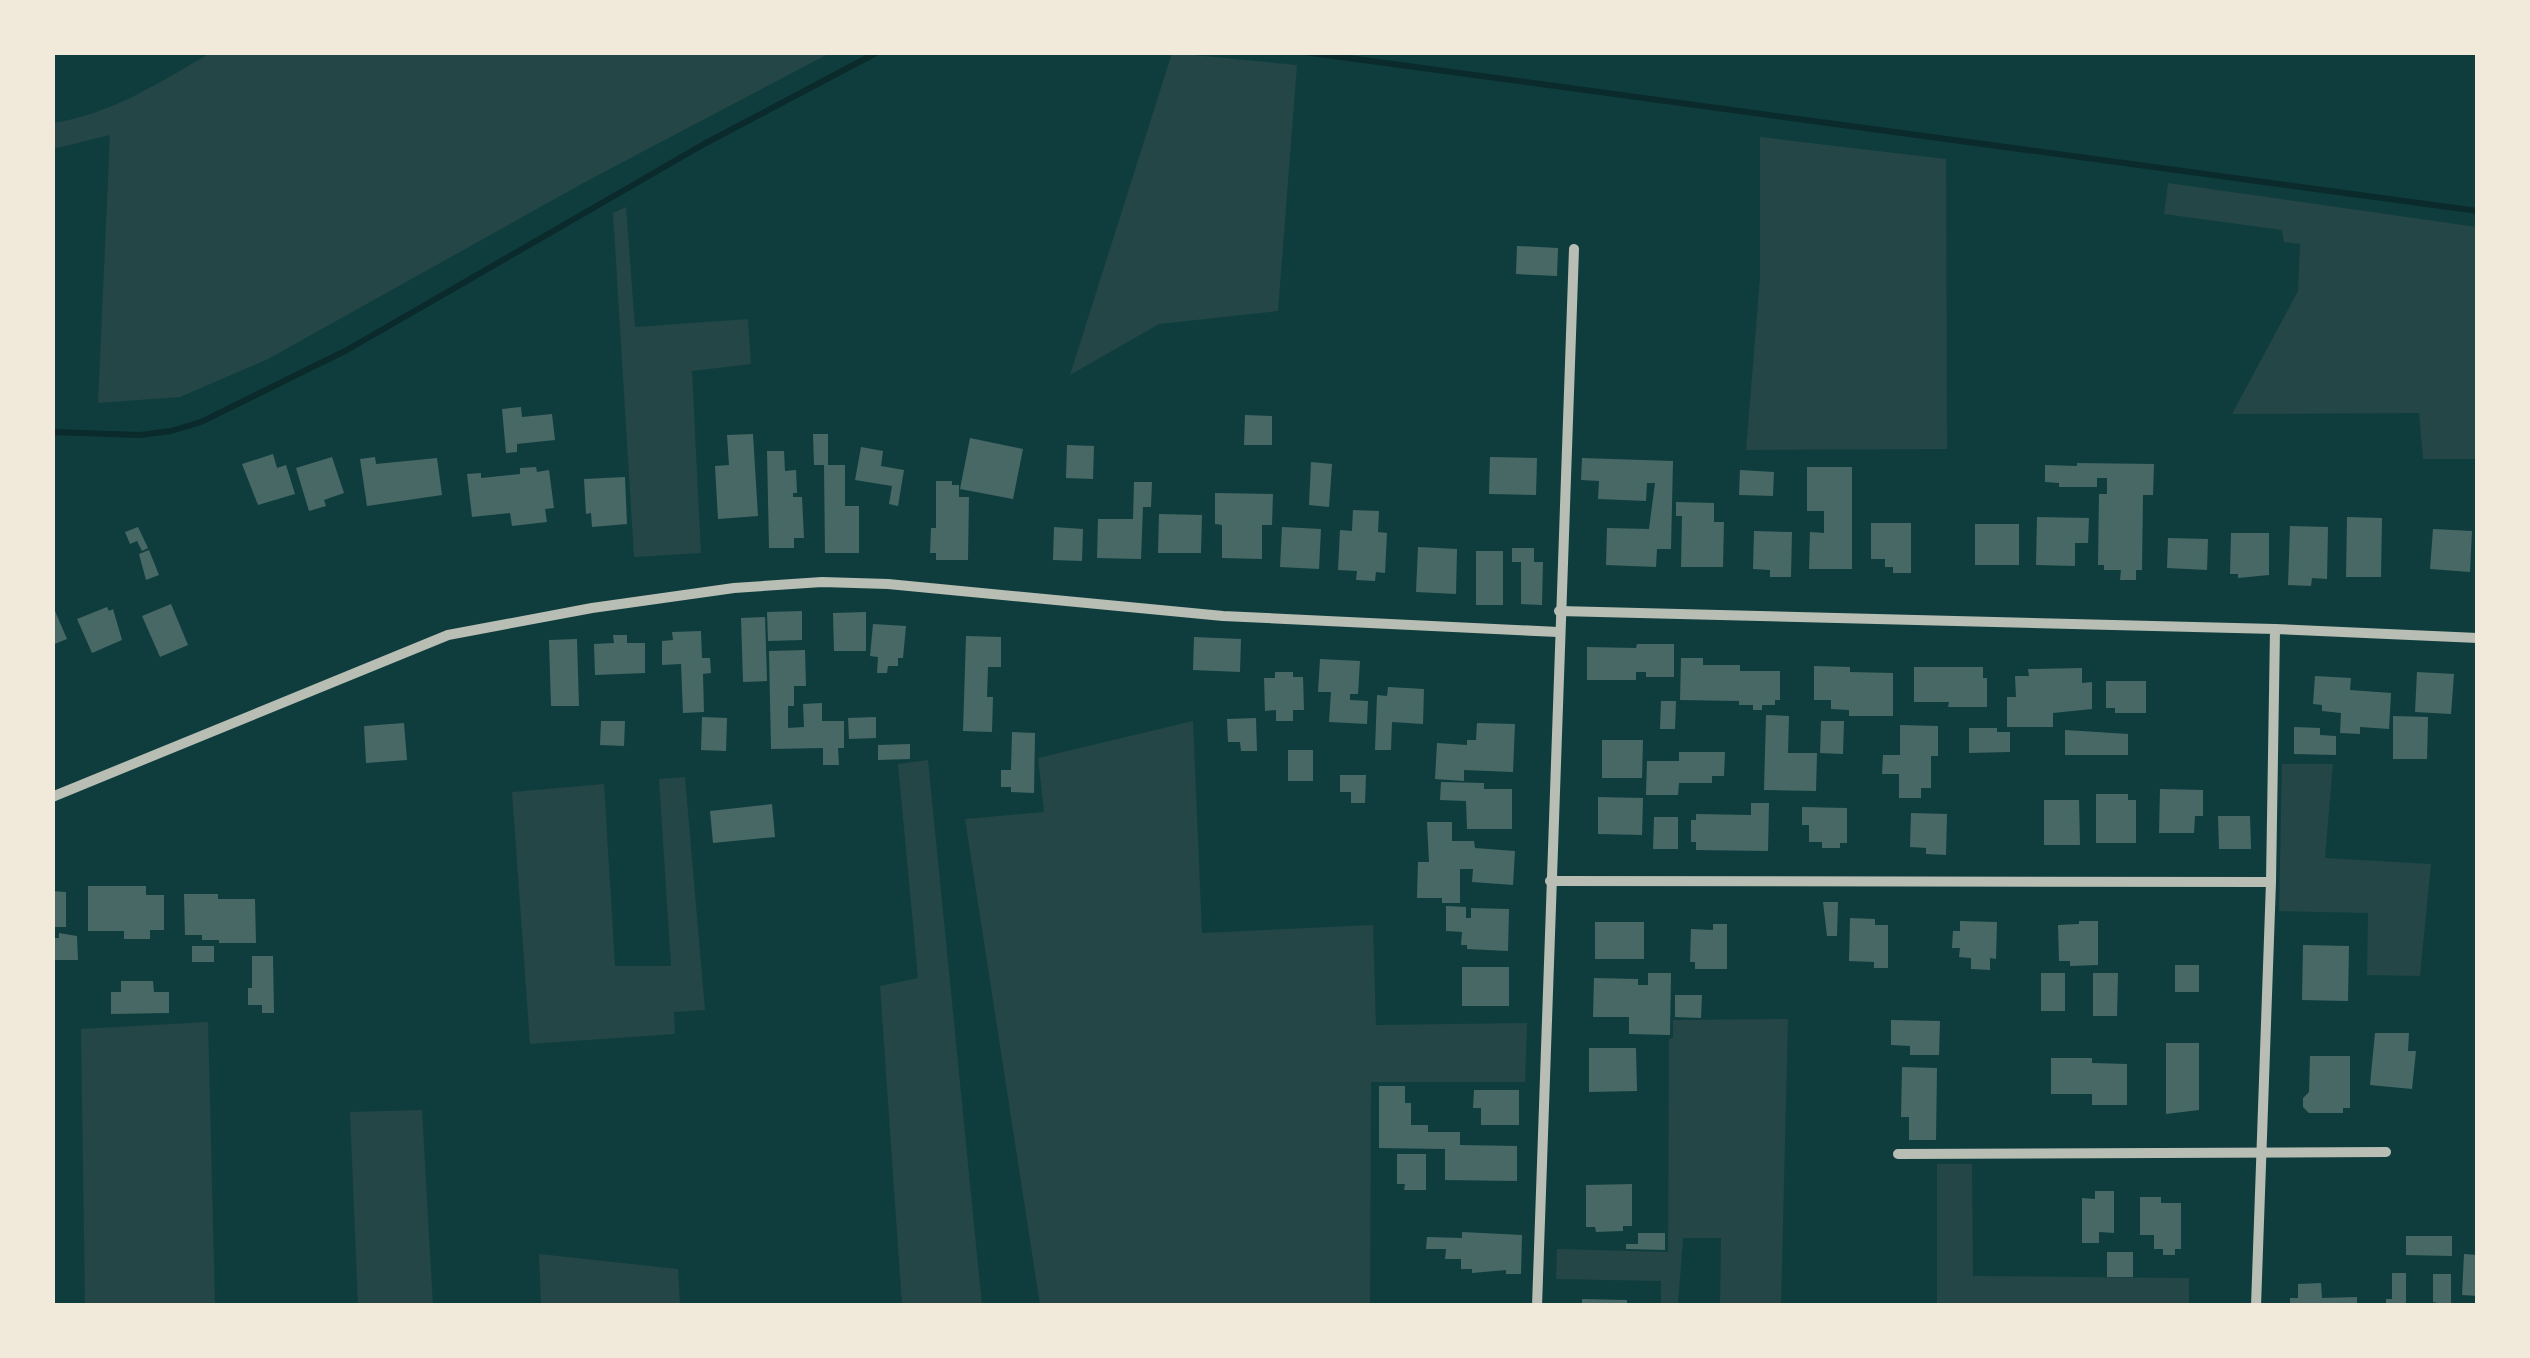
<svg xmlns="http://www.w3.org/2000/svg" width="2530" height="1358" font-family="Poppins,sans-serif">
<style>
.green{fill:#244646}
.lines{fill:none;stroke-linecap:round;stroke-linejoin:round}
.stream{stroke:#0a2a2b;stroke-width:6}
.building{fill:#486865}
.minor{stroke:#b8beb3;stroke-width:10}
</style>
<rect width="100%" height="100%" fill="#0f3d3e"/>
<g class="green">
<path d="M 212,52 L 830,52 L 830,53 L 587,181 L 268,359 L 180,397 L 98,403 L 110,135 L 53,149 L 53,123 C 110,115 162,81 212,52 Z"/>
<path d="M 1172,53 L 1297,65 L 1278,311 L 1159,324 L 1070,375 Z"/>
<path d="M 1760,137 L 1946,159 L 1947,449 L 1746,450 L 1760,278 Z"/>
<path d="M 2168,183 L 2477,227 L 2477,459 L 2423,459 L 2419,413 L 2232,414 L 2298,291 L 2300,244 L 2284,242 L 2282,230 L 2164,214 Z"/>
<path d="M 626,207 L 635,327 L 748,319 L 751,364 L 692,371 L 701,553 L 634,557 L 613,213 Z"/>
<path d="M 1193,721 L 1202,933 L 1373,925 L 1376,1025 L 1527,1023 L 1525,1082 L 1371,1082 L 1370,1305 L 1040,1305 L 965,819 L 1044,812 L 1038,758 Z"/>
<path d="M 928,760 L 982,1305 L 902,1305 L 880,986 L 918,978 L 898,764 Z"/>
<path d="M 2282,764 L 2333,764 L 2325,858 L 2431,864 L 2420,976 L 2367,975 L 2368,913 L 2279,911 Z"/>
<path d="M 685,777 L 705,1010 L 674,1012 L 675,1034 L 530,1044 L 512,792 L 604,784 L 615,966 L 671,966 L 659,779 Z"/>
<path d="M 1788,1019 L 1781,1305 L 1720,1305 L 1721,1238 L 1683,1238 L 1678,1305 L 1661,1305 L 1661,1281 L 1556,1279 L 1557,1249 L 1668,1252 L 1669,1039 L 1673,1038 L 1673,1020 Z"/>
<path d="M 208,1022 L 215,1305 L 85,1305 L 81,1029 Z"/>
<path d="M 422,1110 L 433,1305 L 358,1305 L 350,1112 Z"/>
<path d="M 1937,1164 L 1972,1164 L 1973,1276 L 2189,1278 L 2189,1305 L 1937,1305 Z"/>
<path d="M 539,1254 L 678,1269 L 680,1305 L 541,1305 Z"/>
</g>
<g class="lines">
<g class="stream">
<path d="M 1304,52 L 2478,211"/>
<path d="M 52,432 L 140,435 L 171,431 L 201,422 L 347,350 L 704,144 L 878,52"/>
</g>
</g>
<g class="building">
<path d="M 1517,246 L 1558,248 L 1557,276 L 1516,274 Z"/>
<path d="M 521,407 L 522,417 L 552,414 L 555,440 L 517,444 L 517,452 L 506,453 L 502,409 Z"/>
<path d="M 1245,415 L 1272,416 L 1272,445 L 1244,445 Z"/>
<path d="M 753,434 L 758,516 L 718,519 L 715,466 L 729,465 L 727,435 Z"/>
<path d="M 813,434 L 828,434 L 828,465 L 814,465 Z"/>
<path d="M 970,438 L 1023,449 L 1013,499 L 960,489 Z"/>
<path d="M 1067,445 L 1094,446 L 1093,479 L 1066,478 Z"/>
<path d="M 861,447 L 883,451 L 881,466 L 904,470 L 898,506 L 889,504 L 892,486 L 855,480 Z"/>
<path d="M 767,451 L 784,451 L 785,471 L 796,470 L 797,493 L 793,493 L 793,497 L 802,497 L 804,538 L 794,538 L 794,548 L 769,548 Z"/>
<path d="M 273,454 L 277,468 L 286,465 L 295,494 L 258,505 L 242,464 Z"/>
<path d="M 332,457 L 344,493 L 324,500 L 326,506 L 309,511 L 296,468 Z"/>
<path d="M 375,457 L 376,464 L 437,458 L 442,495 L 367,506 L 360,459 Z"/>
<path d="M 1490,457 L 1537,458 L 1536,495 L 1489,494 Z"/>
<path d="M 1582,458 L 1673,461 L 1671,549 L 1657,549 L 1656,567 L 1606,565 L 1607,528 L 1649,529 L 1655,483 L 1647,483 L 1646,501 L 1598,499 L 1599,481 L 1581,480 Z"/>
<path d="M 1311,462 L 1332,464 L 1329,507 L 1309,505 Z"/>
<path d="M 2077,463 L 2154,464 L 2153,495 L 2143,495 L 2142,570 L 2136,570 L 2136,580 L 2120,580 L 2121,570 L 2104,570 L 2104,565 L 2098,565 L 2099,494 L 2107,494 L 2107,478 L 2097,478 L 2097,487 L 2059,487 L 2059,483 L 2045,482 L 2045,465 L 2077,466 Z"/>
<path d="M 824,465 L 845,465 L 845,506 L 859,506 L 859,553 L 825,553 Z"/>
<path d="M 536,467 L 537,472 L 549,470 L 554,508 L 545,509 L 547,522 L 512,526 L 510,513 L 472,517 L 467,474 L 481,473 L 481,478 L 520,474 L 520,468 Z"/>
<path d="M 1807,467 L 1852,467 L 1852,569 L 1809,569 L 1810,532 L 1824,533 L 1824,511 L 1807,511 Z"/>
<path d="M 1740,470 L 1774,472 L 1773,496 L 1739,495 Z"/>
<path d="M 625,477 L 627,524 L 592,527 L 591,513 L 586,514 L 584,479 Z"/>
<path d="M 936,481 L 952,481 L 952,485 L 959,485 L 959,497 L 969,497 L 968,560 L 936,560 L 936,553 L 930,553 L 931,528 L 936,528 Z"/>
<path d="M 1134,482 L 1152,482 L 1151,507 L 1143,507 L 1141,559 L 1097,558 L 1098,519 L 1133,519 Z"/>
<path d="M 1215,493 L 1273,494 L 1272,525 L 1262,525 L 1262,559 L 1222,558 L 1222,525 L 1215,524 Z"/>
<path d="M 1676,502 L 1714,503 L 1714,522 L 1724,522 L 1723,567 L 1681,567 L 1682,516 L 1676,516 Z"/>
<path d="M 1353,510 L 1379,511 L 1378,532 L 1387,533 L 1385,573 L 1376,572 L 1375,581 L 1356,580 L 1357,571 L 1338,570 L 1340,530 L 1352,531 Z"/>
<path d="M 1159,514 L 1202,515 L 1201,553 L 1158,553 Z"/>
<path d="M 2037,517 L 2089,518 L 2088,543 L 2075,543 L 2075,566 L 2036,565 Z"/>
<path d="M 2347,517 L 2382,518 L 2381,577 L 2346,577 Z"/>
<path d="M 1871,523 L 1911,523 L 1911,573 L 1893,573 L 1893,567 L 1885,567 L 1885,559 L 1871,559 Z"/>
<rect x="1975" y="524" width="44" height="41"/>
<path d="M 2290,526 L 2328,527 L 2327,579 L 2312,578 L 2311,586 L 2288,585 Z"/>
<path d="M 138,527 L 148,548 L 142,551 L 137,541 L 130,544 L 125,532 Z"/>
<path d="M 1054,527 L 1083,529 L 1082,561 L 1053,560 Z"/>
<path d="M 1282,527 L 1321,529 L 1319,569 L 1280,567 Z"/>
<path d="M 2433,529 L 2472,531 L 2470,572 L 2430,569 Z"/>
<path d="M 1754,531 L 1792,532 L 1791,577 L 1770,577 L 1770,570 L 1753,569 Z"/>
<path d="M 2231,533 L 2269,533 L 2269,575 L 2238,578 L 2238,574 L 2230,574 Z"/>
<path d="M 2168,538 L 2208,539 L 2207,570 L 2167,568 Z"/>
<path d="M 1418,547 L 1457,549 L 1456,594 L 1416,592 Z"/>
<path d="M 1512,548 L 1534,548 L 1534,562 L 1543,562 L 1542,605 L 1521,604 L 1521,562 L 1512,562 Z"/>
<path d="M 149,550 L 159,575 L 146,580 L 139,554 Z"/>
<rect x="1476" y="551" width="27" height="54"/>
<path d="M 52,604 L 67,639 L 52,645 Z"/>
<path d="M 171,604 L 188,645 L 160,657 L 142,616 Z"/>
<path d="M 107,607 L 109,611 L 113,609 L 122,640 L 92,653 L 77,619 Z"/>
<path d="M 802,611 L 802,640 L 768,641 L 767,612 Z"/>
<path d="M 866,612 L 866,651 L 834,651 L 833,613 Z"/>
<path d="M 765,617 L 767,681 L 743,682 L 741,618 Z"/>
<path d="M 873,624 L 906,626 L 903,658 L 898,658 L 898,666 L 888,666 L 887,673 L 877,673 L 878,657 L 870,656 Z"/>
<path d="M 701,631 L 702,658 L 710,658 L 711,673 L 703,674 L 704,712 L 683,713 L 681,664 L 662,665 L 662,641 L 673,640 L 672,632 Z"/>
<path d="M 613,635 L 627,635 L 627,643 L 645,643 L 645,673 L 595,675 L 594,644 L 614,643 Z"/>
<path d="M 966,636 L 1001,637 L 1001,667 L 988,667 L 987,697 L 993,697 L 992,732 L 963,731 Z"/>
<path d="M 1194,637 L 1241,639 L 1240,672 L 1193,670 Z"/>
<path d="M 577,639 L 579,706 L 551,706 L 549,640 Z"/>
<path d="M 1637,644 L 1674,644 L 1674,677 L 1646,677 L 1646,672 L 1636,672 L 1636,680 L 1587,680 L 1587,647 L 1636,648 Z"/>
<path d="M 805,650 L 806,686 L 794,686 L 794,706 L 788,706 L 788,728 L 804,727 L 803,704 L 822,703 L 822,721 L 844,721 L 844,748 L 838,748 L 839,765 L 823,765 L 823,748 L 771,749 L 769,651 Z"/>
<path d="M 1681,658 L 1703,658 L 1703,665 L 1740,665 L 1740,671 L 1780,671 L 1780,700 L 1775,700 L 1775,705 L 1762,705 L 1762,710 L 1753,710 L 1753,705 L 1739,705 L 1739,701 L 1680,700 Z"/>
<path d="M 1320,659 L 1360,661 L 1358,694 L 1350,694 L 1350,700 L 1368,701 L 1367,724 L 1329,722 L 1331,692 L 1318,692 Z"/>
<path d="M 1814,666 L 1850,667 L 1850,672 L 1893,673 L 1893,716 L 1849,716 L 1849,710 L 1831,709 L 1831,700 L 1814,700 Z"/>
<path d="M 1914,667 L 1983,667 L 1983,678 L 1987,678 L 1987,707 L 1948,707 L 1949,702 L 1914,702 Z"/>
<path d="M 2082,668 L 2082,683 L 2092,682 L 2092,709 L 2053,713 L 2053,727 L 2007,727 L 2007,697 L 2016,697 L 2015,676 L 2029,676 L 2028,669 Z"/>
<path d="M 1275,672 L 1293,672 L 1293,677 L 1303,677 L 1304,710 L 1293,710 L 1293,721 L 1276,721 L 1276,710 L 1265,711 L 1264,678 L 1275,678 Z"/>
<path d="M 2417,672 L 2454,674 L 2451,714 L 2415,712 Z"/>
<path d="M 2315,676 L 2351,678 L 2350,690 L 2391,693 L 2389,729 L 2360,727 L 2360,734 L 2340,733 L 2341,713 L 2322,711 L 2322,705 L 2313,704 Z"/>
<path d="M 2106,681 L 2146,681 L 2146,713 L 2115,713 L 2115,708 L 2106,708 Z"/>
<path d="M 1388,687 L 1424,689 L 1423,724 L 1392,722 L 1391,750 L 1375,750 L 1377,695 L 1387,696 Z"/>
<path d="M 1661,701 L 1676,701 L 1675,729 L 1660,729 Z"/>
<path d="M 1766,715 L 1789,716 L 1788,753 L 1817,753 L 1816,791 L 1764,790 Z"/>
<path d="M 2393,716 L 2428,717 L 2427,759 L 2393,759 Z"/>
<path d="M 702,717 L 727,718 L 726,751 L 701,750 Z"/>
<path d="M 876,717 L 876,738 L 849,739 L 848,718 Z"/>
<path d="M 1256,718 L 1257,751 L 1241,751 L 1240,742 L 1228,742 L 1227,719 Z"/>
<path d="M 601,721 L 625,721 L 624,746 L 600,745 Z"/>
<path d="M 1821,721 L 1844,721 L 1843,754 L 1820,753 Z"/>
<path d="M 404,723 L 407,760 L 366,763 L 364,726 Z"/>
<path d="M 1477,723 L 1515,724 L 1513,772 L 1464,770 L 1464,781 L 1435,779 L 1437,743 L 1467,745 L 1467,740 L 1476,740 Z"/>
<path d="M 1900,725 L 1938,726 L 1938,756 L 1931,756 L 1931,788 L 1921,788 L 1921,798 L 1899,798 L 1899,774 L 1882,774 L 1883,755 L 1900,755 Z"/>
<path d="M 2294,727 L 2320,728 L 2320,735 L 2336,736 L 2336,755 L 2294,754 Z"/>
<path d="M 1969,728 L 1997,728 L 1997,732 L 2010,732 L 2010,752 L 1969,753 Z"/>
<path d="M 2065,730 L 2128,734 L 2128,755 L 2065,755 Z"/>
<path d="M 1012,732 L 1035,733 L 1034,793 L 1011,792 L 1011,787 L 1001,787 L 1001,770 L 1011,770 Z"/>
<path d="M 1602,740 L 1643,740 L 1642,778 L 1602,778 Z"/>
<path d="M 910,744 L 910,759 L 878,760 L 878,745 Z"/>
<rect x="1288" y="750" width="25" height="31"/>
<path d="M 1679,752 L 1725,752 L 1724,776 L 1712,776 L 1712,783 L 1679,783 L 1678,795 L 1646,795 L 1647,761 L 1679,761 Z"/>
<path d="M 1340,775 L 1366,775 L 1365,803 L 1351,803 L 1351,792 L 1340,792 Z"/>
<path d="M 1441,782 L 1484,783 L 1484,789 L 1512,789 L 1512,829 L 1467,829 L 1466,801 L 1440,800 Z"/>
<path d="M 2160,789 L 2203,790 L 2203,816 L 2195,816 L 2194,833 L 2159,833 Z"/>
<path d="M 2096,794 L 2128,794 L 2128,800 L 2136,800 L 2136,843 L 2096,843 Z"/>
<path d="M 1598,797 L 1643,798 L 1642,835 L 1598,834 Z"/>
<path d="M 2044,800 L 2079,800 L 2080,845 L 2044,845 Z"/>
<path d="M 1751,803 L 1769,803 L 1768,851 L 1696,850 L 1696,842 L 1691,842 L 1691,820 L 1696,820 L 1696,814 L 1751,815 Z"/>
<path d="M 772,804 L 775,837 L 713,843 L 710,811 Z"/>
<path d="M 1802,807 L 1847,808 L 1847,843 L 1840,843 L 1840,848 L 1822,848 L 1822,842 L 1809,842 L 1809,825 L 1802,825 Z"/>
<path d="M 1911,813 L 1947,814 L 1946,855 L 1926,854 L 1926,848 L 1910,847 Z"/>
<path d="M 2218,816 L 2250,816 L 2251,849 L 2219,849 Z"/>
<path d="M 1654,817 L 1678,817 L 1678,849 L 1653,849 Z"/>
<path d="M 1427,822 L 1452,822 L 1452,841 L 1474,841 L 1475,848 L 1515,851 L 1513,885 L 1472,882 L 1473,869 L 1460,869 L 1460,903 L 1442,903 L 1442,898 L 1417,898 L 1418,862 L 1429,862 Z"/>
<path d="M 88,886 L 146,886 L 146,895 L 164,895 L 164,930 L 150,930 L 150,939 L 124,939 L 124,931 L 88,931 Z"/>
<path d="M 52,891 L 66,892 L 66,927 L 52,927 Z"/>
<path d="M 184,894 L 218,894 L 218,899 L 255,899 L 256,943 L 219,943 L 219,940 L 202,940 L 202,935 L 185,935 Z"/>
<path d="M 1823,902 L 1838,902 L 1837,936 L 1827,936 Z"/>
<path d="M 1446,906 L 1466,907 L 1466,918 L 1471,918 L 1471,908 L 1509,909 L 1508,951 L 1467,949 L 1467,945 L 1461,945 L 1462,932 L 1446,931 Z"/>
<path d="M 1850,918 L 1875,919 L 1875,925 L 1888,925 L 1888,968 L 1874,968 L 1874,962 L 1849,961 Z"/>
<path d="M 1960,921 L 1997,922 L 1996,959 L 1990,958 L 1990,970 L 1971,969 L 1971,958 L 1959,957 L 1960,948 L 1952,948 L 1953,931 L 1960,931 Z"/>
<path d="M 2079,921 L 2098,921 L 2098,965 L 2070,966 L 2070,961 L 2059,961 L 2058,925 L 2079,924 Z"/>
<rect x="1595" y="922" width="49" height="37"/>
<path d="M 1713,924 L 1727,924 L 1727,969 L 1695,969 L 1695,962 L 1690,962 L 1691,929 L 1713,930 Z"/>
<path d="M 59,933 L 77,936 L 78,960 L 52,960 L 52,938 L 59,938 Z"/>
<path d="M 2303,945 L 2349,946 L 2348,1001 L 2302,1000 Z"/>
<rect x="192" y="946" width="22" height="16"/>
<path d="M 252,956 L 273,956 L 274,1013 L 262,1013 L 262,1005 L 248,1005 L 248,988 L 252,988 Z"/>
<rect x="2175" y="965" width="24" height="27"/>
<rect x="1462" y="967" width="47" height="39"/>
<path d="M 1648,973 L 1671,973 L 1670,1035 L 1629,1034 L 1629,1017 L 1593,1017 L 1594,978 L 1638,979 L 1638,985 L 1648,985 Z"/>
<rect x="2041" y="973" width="24" height="38"/>
<path d="M 2093,973 L 2118,973 L 2117,1016 L 2093,1016 Z"/>
<path d="M 121,981 L 153,981 L 154,992 L 169,992 L 169,1013 L 111,1014 L 111,992 L 121,992 Z"/>
<path d="M 1675,995 L 1702,995 L 1701,1018 L 1675,1017 Z"/>
<path d="M 1891,1020 L 1940,1021 L 1939,1055 L 1910,1055 L 1910,1046 L 1891,1045 Z"/>
<path d="M 2375,1033 L 2409,1033 L 2408,1051 L 2416,1051 L 2412,1089 L 2370,1085 Z"/>
<path d="M 2166,1043 L 2199,1043 L 2199,1110 L 2166,1114 Z"/>
<path d="M 1589,1048 L 1636,1048 L 1637,1091 L 1589,1092 Z"/>
<path d="M 2310,1056 L 2350,1056 L 2350,1108 L 2343,1108 L 2343,1113 L 2309,1113 L 2303,1107 L 2303,1098 L 2309,1092 Z"/>
<path d="M 2051,1058 L 2092,1058 L 2092,1063 L 2127,1064 L 2127,1105 L 2092,1105 L 2092,1094 L 2051,1094 Z"/>
<path d="M 1902,1067 L 1937,1068 L 1936,1140 L 1909,1140 L 1909,1117 L 1901,1117 Z"/>
<path d="M 1379,1086 L 1405,1086 L 1405,1103 L 1411,1103 L 1411,1125 L 1428,1125 L 1428,1132 L 1460,1132 L 1460,1145 L 1517,1146 L 1517,1181 L 1445,1180 L 1445,1149 L 1379,1148 Z"/>
<path d="M 1474,1090 L 1519,1090 L 1519,1125 L 1481,1125 L 1481,1108 L 1473,1108 Z"/>
<path d="M 1397,1154 L 1426,1154 L 1426,1190 L 1404,1190 L 1405,1184 L 1397,1184 Z"/>
<path d="M 1632,1184 L 1632,1226 L 1623,1226 L 1623,1231 L 1596,1232 L 1595,1227 L 1586,1227 L 1586,1185 Z"/>
<path d="M 2095,1191 L 2114,1191 L 2114,1233 L 2099,1232 L 2099,1243 L 2082,1243 L 2082,1198 L 2095,1199 Z"/>
<path d="M 2140,1197 L 2161,1197 L 2161,1203 L 2181,1203 L 2181,1249 L 2175,1249 L 2175,1255 L 2163,1255 L 2163,1249 L 2154,1249 L 2154,1235 L 2140,1235 Z"/>
<path d="M 1462,1232 L 1522,1235 L 1521,1274 L 1506,1274 L 1506,1270 L 1472,1273 L 1472,1269 L 1461,1269 L 1461,1259 L 1445,1259 L 1446,1249 L 1426,1249 L 1427,1237 L 1462,1238 Z"/>
<path d="M 1638,1233 L 1665,1233 L 1665,1250 L 1626,1249 L 1626,1244 L 1638,1244 Z"/>
<path d="M 2406,1236 L 2452,1236 L 2452,1256 L 2406,1255 Z"/>
<rect x="2107" y="1252" width="26" height="25"/>
<path d="M 2464,1254 L 2478,1255 L 2478,1296 L 2462,1295 Z"/>
<path d="M 2392,1273 L 2406,1273 L 2406,1306 L 2386,1306 L 2386,1299 L 2392,1299 Z"/>
<path d="M 2433,1274 L 2451,1274 L 2451,1306 L 2433,1302 Z"/>
<path d="M 2321,1283 L 2322,1298 L 2357,1297 L 2357,1306 L 2290,1306 L 2290,1298 L 2298,1298 L 2298,1284 Z"/>
<path d="M 1582,1299 L 1627,1300 L 1627,1306 L 1582,1306 Z"/>
</g>
<g class="lines">
<g class="minor">
<path d="M 1559,611 L 2275,629 L 2478,638"/>
<path d="M 52,797 L 448,635 L 592,608 L 734,588 L 822,582 L 888,584 L 1223,616 L 1558,632"/>
<path d="M 1550,881 L 2271,882"/>
<path d="M 1898,1154 L 2386,1152"/>
<path d="M 1537,1306 L 1574,249"/>
<path d="M 2256,1306 L 2271,882 L 2275,629"/>
</g>
</g>
<rect width="2530" height="1358" fill="none" stroke="#f1e9da" stroke-width="110"/>
</svg>
